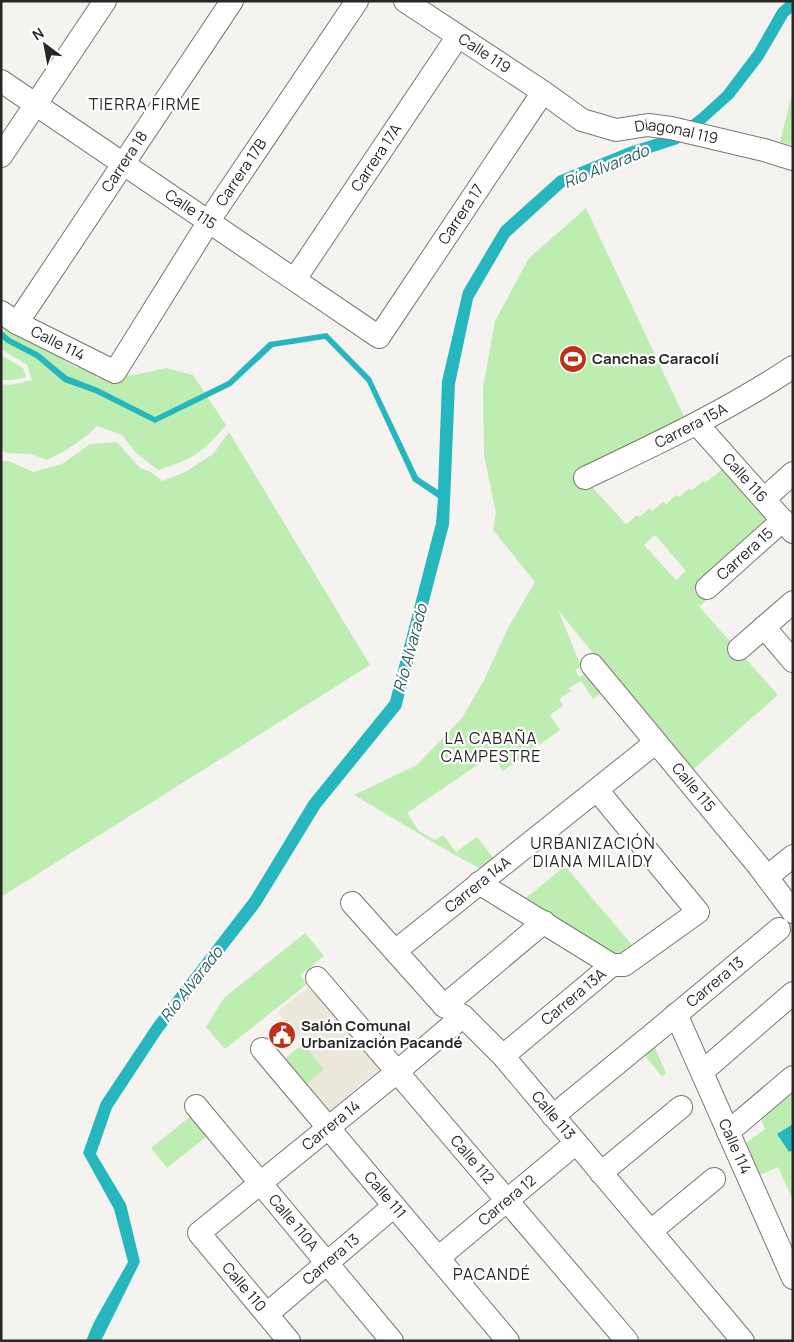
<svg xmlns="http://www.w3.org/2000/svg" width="794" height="1342" font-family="Manrope,sans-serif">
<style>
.built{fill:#ece7db}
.green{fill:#beedb2;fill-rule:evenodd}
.water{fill:#26b6be}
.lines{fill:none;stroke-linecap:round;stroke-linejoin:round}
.minor-casing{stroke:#797773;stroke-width:24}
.minor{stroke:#fff;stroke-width:22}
.labels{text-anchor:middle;stroke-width:4.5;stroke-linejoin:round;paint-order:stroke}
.street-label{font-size:15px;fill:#272725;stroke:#fff}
.poi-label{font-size:15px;font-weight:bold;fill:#272725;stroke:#fff;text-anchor:start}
.neighbourhood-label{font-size:16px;letter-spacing:1px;fill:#272725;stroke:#fff}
.water-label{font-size:16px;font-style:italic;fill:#275e61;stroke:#fff}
</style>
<rect width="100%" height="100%" fill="#f5f3ef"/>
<path class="built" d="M 312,984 L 382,1067 L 327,1113 L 283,1060 L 303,1043 L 277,1012 Z"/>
<g class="green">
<path d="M 793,90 L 793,145 L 780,142 Z"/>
<path d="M 586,208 L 688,425 L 581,475 L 626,524 L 637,515 L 639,517 L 650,508 L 652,511 L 663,502 L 666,504 L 676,495 L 679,497 L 690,488 L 692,490 L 703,481 L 705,483 L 726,466 L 774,523 L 711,596 L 700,606 L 695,602 L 778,695 L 690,772 L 558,610 L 581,666 L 575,671 L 580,677 L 586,672 L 602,692 L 593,699 L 581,681 L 569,688 L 571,691 L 559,699 L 563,706 L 550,715 L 560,730 L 503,771 L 492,755 L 407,813 L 419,831 L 435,840 L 443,835 L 456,852 L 477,837 L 495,860 L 483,870 L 453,854 L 354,795 L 417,765 L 462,718 L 484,680 L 509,626 L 535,582 L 493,530 L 496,513 L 484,455 L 483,388 L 495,321 L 529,258 ZM 655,535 L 686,571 L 676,580 L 644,545 Z"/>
<path d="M 1,322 L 77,368 L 91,365 L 96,378 L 110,378 L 122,369 L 129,376 L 166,368 L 193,375 L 226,425 C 204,452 191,460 158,470 L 136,453 L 122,435 L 97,426 C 82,441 66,451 47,460 L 30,454 L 6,453 L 1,449 L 1,384 L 11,385 L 32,380 L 27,365 L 1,349 Z"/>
<path d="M 1,355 L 23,368 L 26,377 L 12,380 L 1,380 Z"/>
<path d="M 229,432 L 370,665 L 1,897 L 1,461 L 9,461 L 33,472 L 62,464 L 90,444 L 117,442 L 140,468 L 151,472 L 162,481 L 185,472 L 213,454 Z"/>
<path d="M 565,866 L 632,945 L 617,957 L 526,898 Z"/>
<path d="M 305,933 L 324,956 L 300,975 L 307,984 L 225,1049 L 206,1027 L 224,998 Z"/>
<path d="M 303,1044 L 324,1069 L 304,1086 L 283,1060 Z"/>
<path d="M 654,1046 L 666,1073 L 662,1077 L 644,1054 Z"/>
<path d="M 793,1089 L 793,1200 L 778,1167 L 756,1177 L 743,1145 L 765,1129 L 760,1116 Z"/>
<path d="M 191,1116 L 207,1136 L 167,1168 L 151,1148 Z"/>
</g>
<g class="water">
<path d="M 787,1 L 793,1 L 793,12 L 788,16 L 763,59 L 733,98 L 705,123 L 678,144 L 632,159 L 564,187 L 509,237 L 473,299 L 455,384 L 449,525 L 401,708 L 320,808 L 260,906 L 162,1032 L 112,1108 L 96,1154 L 126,1204 L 140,1262 L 101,1341 L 86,1341 L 94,1322 L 128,1262 L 114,1209 L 83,1153 L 101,1102 L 153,1024 L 250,898 L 309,801 L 390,701 L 436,523 L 438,498 L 413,481 L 367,382 L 325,339 L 273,347 L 231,386 L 155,423 L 95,393 L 64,382 L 36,358 L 7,343 L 1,338 L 1,330 L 10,338 L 39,353 L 67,376 L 98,388 L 155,417 L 228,381 L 269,342 L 327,333 L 371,378 L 418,477 L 438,490 L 442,381 L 463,291 L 501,227 L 558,176 L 629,147 L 674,133 L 699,114 L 723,92 L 754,51 L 778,9 Z"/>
<path d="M 793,1124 L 793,1150 L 789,1152 L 777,1134 Z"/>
</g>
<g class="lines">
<g class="minor-casing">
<g id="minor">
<path id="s1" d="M 405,1 L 543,92 L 582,120 L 616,130 L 648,125 L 671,128 L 764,150 L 793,159"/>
<path id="s2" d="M 1,81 L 379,337 L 543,92"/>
<path d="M 1,156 L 105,1"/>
<path id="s3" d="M 295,279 L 458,36"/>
<path id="s4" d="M 1,312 L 17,323 L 115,372 L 216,210 L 357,1"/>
<path id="s5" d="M 17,323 L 232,1"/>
<path id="s6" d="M 697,424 L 793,532"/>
<path id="s7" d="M 585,478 C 656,444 727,411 793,367"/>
<path d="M 764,499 L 793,473"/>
<path id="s8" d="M 707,588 L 783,520"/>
<path d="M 764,627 L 793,661"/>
<path d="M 739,649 L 793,602"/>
<path id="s9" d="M 592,665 L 757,864 L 793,912"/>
<path d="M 767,877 L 793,856"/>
<path d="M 479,883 L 612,965"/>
<path id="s10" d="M 352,903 L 444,1006 L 463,1016 L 503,1056 L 743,1341"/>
<path id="s11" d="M 395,951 L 655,743"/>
<path id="s12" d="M 317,978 L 627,1341"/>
<path d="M 444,1006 L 544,922"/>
<path id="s13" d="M 676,1014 L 793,1278"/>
<path id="s14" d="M 653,1034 L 779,929"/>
<path id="s15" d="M 262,1049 L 508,1341"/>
<path id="s16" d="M 503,1056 L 612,965 L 624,965 L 698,912 L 597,790"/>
<path d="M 702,1072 L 793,993"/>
<path id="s17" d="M 196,1106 L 392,1341"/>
<path d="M 553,1116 L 648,1038"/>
<path d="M 728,1132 L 793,1077"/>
<path d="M 601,1173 L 681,1107"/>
<path d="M 651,1231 L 714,1179"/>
<path id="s18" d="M 438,1258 L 576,1143"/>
<path id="s19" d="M 267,1314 L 394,1206"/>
<path id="s20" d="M 289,1341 L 199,1233 L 397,1072 L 463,1016"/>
</g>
</g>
<use href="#minor" class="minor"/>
</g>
<defs>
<g id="stadium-disc" transform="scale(1.4375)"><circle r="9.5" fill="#bc3117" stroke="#fff"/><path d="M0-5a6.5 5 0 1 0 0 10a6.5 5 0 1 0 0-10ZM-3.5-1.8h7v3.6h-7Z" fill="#fff"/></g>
<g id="civic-disc" transform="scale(1.4375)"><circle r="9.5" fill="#bc3117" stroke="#fff"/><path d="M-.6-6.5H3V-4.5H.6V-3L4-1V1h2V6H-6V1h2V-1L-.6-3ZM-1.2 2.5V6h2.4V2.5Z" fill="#fff"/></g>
</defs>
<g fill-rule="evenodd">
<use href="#stadium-disc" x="573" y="359"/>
<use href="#civic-disc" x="282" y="1035"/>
</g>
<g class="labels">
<g class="street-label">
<text dy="5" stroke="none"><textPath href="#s1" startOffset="95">Calle 119</textPath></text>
<text dy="5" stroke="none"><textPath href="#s1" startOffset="310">Diagonal 119</textPath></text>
<text dy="5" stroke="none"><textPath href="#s3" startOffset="146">Carrera 17A</textPath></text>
<text dy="5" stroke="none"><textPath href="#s5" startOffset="194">Carrera 18</textPath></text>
<text dy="5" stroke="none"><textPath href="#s4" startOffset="365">Carrera 17B</textPath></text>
<text dy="5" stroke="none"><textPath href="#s2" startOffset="229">Calle 115</textPath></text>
<text dy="5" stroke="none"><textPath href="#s2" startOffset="604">Carrera 17</textPath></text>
<text dy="5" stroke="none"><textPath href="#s4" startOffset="65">Calle 114</textPath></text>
<text dy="5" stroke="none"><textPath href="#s7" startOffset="118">Carrera 15A</textPath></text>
<text dy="5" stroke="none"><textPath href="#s6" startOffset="72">Calle 116</textPath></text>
<text dy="5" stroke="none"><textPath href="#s8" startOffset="51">Carrera 15</textPath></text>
<text dy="5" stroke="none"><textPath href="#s9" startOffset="159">Calle 115</textPath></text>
<text dy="5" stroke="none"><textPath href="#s11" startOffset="106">Carrera 14A</textPath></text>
<text dy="5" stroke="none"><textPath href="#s14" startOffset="81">Carrera 13</textPath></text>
<text dy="5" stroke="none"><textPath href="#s16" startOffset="92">Carrera 13A</textPath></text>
<text dy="5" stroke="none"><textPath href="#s10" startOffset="294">Calle 113</textPath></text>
<text dy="5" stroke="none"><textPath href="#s20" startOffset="311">Carrera 14</textPath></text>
<text dy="5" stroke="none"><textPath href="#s13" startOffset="145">Calle 114</textPath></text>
<text dy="5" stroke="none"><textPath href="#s12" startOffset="239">Calle 112</textPath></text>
<text dy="5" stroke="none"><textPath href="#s15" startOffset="191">Calle 111</textPath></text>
<text dy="5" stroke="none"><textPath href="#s18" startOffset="90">Carrera 12</textPath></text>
<text dy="5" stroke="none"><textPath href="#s17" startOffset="152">Calle 110A</textPath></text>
<text dy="5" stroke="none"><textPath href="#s19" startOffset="84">Carrera 13</textPath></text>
<text transform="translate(244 1287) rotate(50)" y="5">Calle 110</text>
</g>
<g class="poi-label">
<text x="592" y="364">Canchas Caracolí</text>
<text x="301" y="1031">Salón Comunal<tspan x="301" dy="17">Urbanización Pacandé</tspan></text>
</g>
<g class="neighbourhood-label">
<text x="145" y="110">TIERRA FIRME</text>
<text x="491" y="744">LA CABAÑA<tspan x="491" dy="18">CAMPESTRE</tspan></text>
<text x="593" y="849">URBANIZACIÓN<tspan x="593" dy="18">DIANA MILAIDY</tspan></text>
<text x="492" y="1280">PACANDÉ</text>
</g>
<g class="water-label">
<text transform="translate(606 166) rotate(-22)" y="6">Río Alvarado</text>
<text transform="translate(410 648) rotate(-75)" y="6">Río Alvarado</text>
<text transform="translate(191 984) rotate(-52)" y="6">Río Alvarado</text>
</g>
</g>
<rect width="794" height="1342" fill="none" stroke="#272725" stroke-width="5"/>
<g transform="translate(45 45) rotate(328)" stroke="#ffffff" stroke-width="4" paint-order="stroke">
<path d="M0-4L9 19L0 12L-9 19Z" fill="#272725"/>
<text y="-8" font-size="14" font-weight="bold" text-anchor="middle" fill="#272725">N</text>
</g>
</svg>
